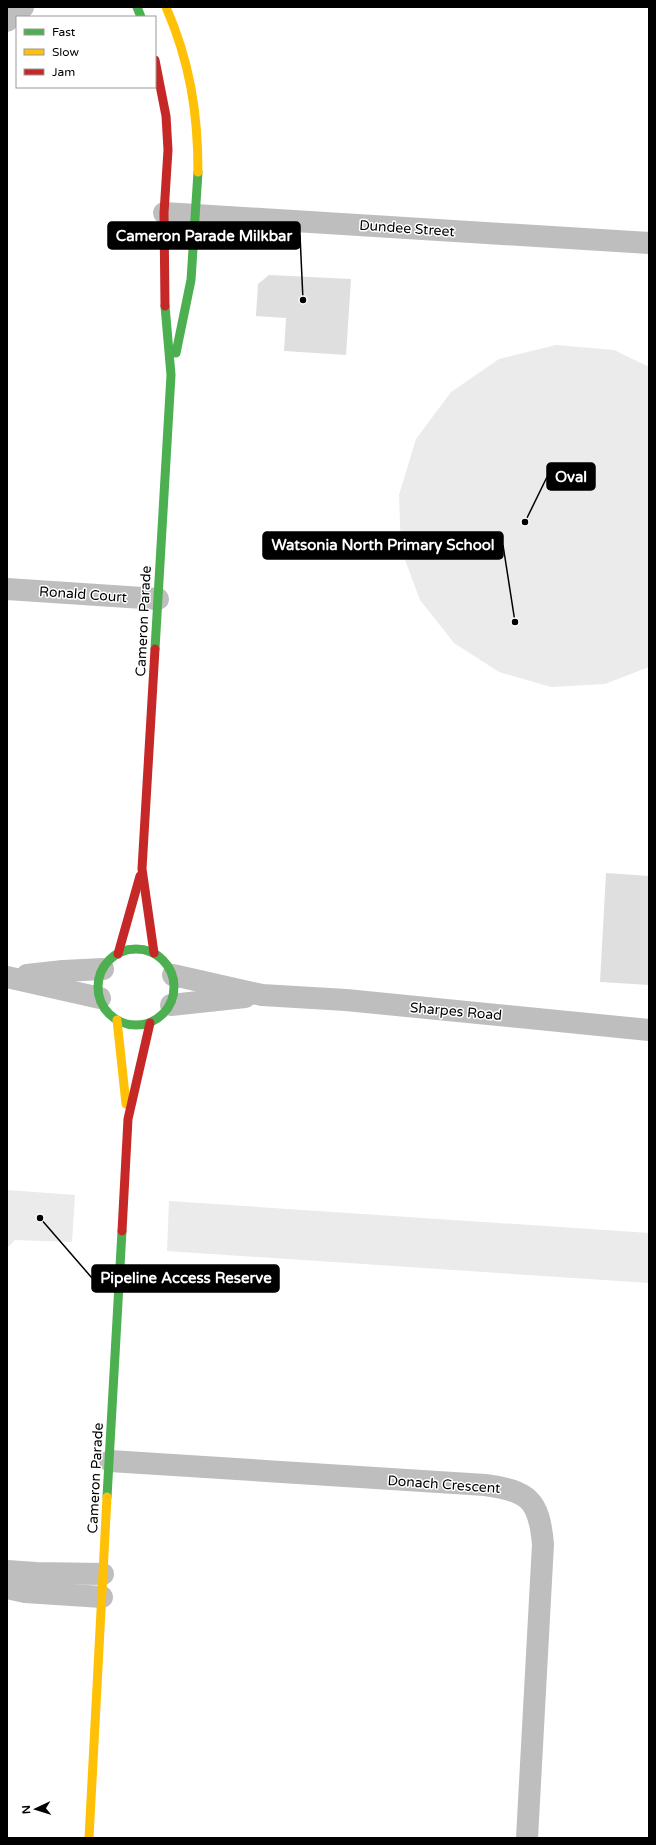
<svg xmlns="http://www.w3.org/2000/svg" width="656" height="1845" font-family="'Varela Round',sans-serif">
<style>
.green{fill:#ebebeb}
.building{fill:#dfdfdf}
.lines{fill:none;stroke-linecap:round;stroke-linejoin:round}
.street{stroke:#bebebe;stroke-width:22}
.fast{stroke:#4caf50;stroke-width:9}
.slow{stroke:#ffc107;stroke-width:9}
.jam{stroke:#c62828;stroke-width:9}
.labels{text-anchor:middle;stroke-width:3;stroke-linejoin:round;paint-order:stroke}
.street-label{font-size:14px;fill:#000;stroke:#fff}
.leader{fill:none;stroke:#000;stroke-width:1.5}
.callout-dot{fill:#000;stroke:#fff;stroke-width:1.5}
.callout{fill:#000;stroke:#000;stroke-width:1.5}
.callout-label{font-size:15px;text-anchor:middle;font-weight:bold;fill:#fff}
</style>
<rect width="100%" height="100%" fill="#fff"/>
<g class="green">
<path d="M 556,345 L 614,350 L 649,367 L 649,667 L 605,684 L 551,687 L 499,672 L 454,643 L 420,600 L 401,549 L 399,495 L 416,439 L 451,392 L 499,359 Z"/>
<path d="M 7,1190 L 75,1195 L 72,1242 L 15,1240 L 7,1248 Z"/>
<path d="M 169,1201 L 649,1233 L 649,1283 L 167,1251 Z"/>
</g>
<g class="building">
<path d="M 269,275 L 351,279 L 346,355 L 284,351 L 286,318 L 256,316 L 258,284 Z"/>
<path d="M 606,873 L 649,876 L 649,985 L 600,982 Z"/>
</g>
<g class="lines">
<g class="street">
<path d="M 7,21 L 23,7"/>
<path d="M 164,213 L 649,243"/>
<path d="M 7,589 L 158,599"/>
<path d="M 27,975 L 63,971 L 103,969"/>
<path d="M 173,975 L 262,995 L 346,1000 L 649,1030"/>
<path d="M 7,977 L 100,998"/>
<path d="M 171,1005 L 245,997"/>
<path d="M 110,1461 L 485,1485 C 529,1491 539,1500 543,1544 L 527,1838"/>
<path d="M 7,1571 L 36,1573 L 103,1574"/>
<path d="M 7,1588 L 25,1592 L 102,1597"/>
</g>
<g class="fast">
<path d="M 137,7 L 141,17"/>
<path d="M 176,353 L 191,280 L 198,172"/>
<path d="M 155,649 L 171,375 L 165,306"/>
<circle cx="136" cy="987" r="38"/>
<path d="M 107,1497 L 122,1231"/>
</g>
<g class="slow">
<path d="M 166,7 C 190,62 198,113 198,172"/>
<path d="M 117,1020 L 126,1104"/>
<path d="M 89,1838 L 107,1497"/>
</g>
<g class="jam">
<path d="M 155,60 L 166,116 L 168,150 L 164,213 L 165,306"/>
<path d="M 154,953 L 142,869 L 155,649"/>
<path d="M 118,954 L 140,876"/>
<path d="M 122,1231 L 128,1119 L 150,1023"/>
</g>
</g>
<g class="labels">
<g class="street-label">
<text transform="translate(407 228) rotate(4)" y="5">Dundee Street</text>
<text transform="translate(83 594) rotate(4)" y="5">Ronald Court</text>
<text transform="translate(143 621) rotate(-87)" y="5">Cameron Parade</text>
<text transform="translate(456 1011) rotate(5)" y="5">Sharpes Road</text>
<text transform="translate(95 1478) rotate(-87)" y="5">Cameron Parade</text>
<text transform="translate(444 1484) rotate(4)" y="5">Donach Crescent</text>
</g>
</g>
<path class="leader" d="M303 300L300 235M525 522L547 477M515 622L503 545M40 1218L92 1278"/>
<g class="callout-dot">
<circle cx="303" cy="300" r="4"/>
<circle cx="525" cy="522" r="4"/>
<circle cx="515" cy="622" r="4"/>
<circle cx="40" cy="1218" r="4"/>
</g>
<g class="callout">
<rect x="108" y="222" width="192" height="27" rx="4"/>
<rect x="547" y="463" width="48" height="27" rx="4"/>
<rect x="263" y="532" width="240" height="27" rx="4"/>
<rect x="92" y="1265" width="187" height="27" rx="4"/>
</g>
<g class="callout-label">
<text x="204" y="241">Cameron Parade Milkbar</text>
<text x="571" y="482">Oval</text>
<text x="383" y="550">Watsonia North Primary School</text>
<text x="186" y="1283">Pipeline Access Reserve</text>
</g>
<rect width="656" height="1845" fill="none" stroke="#000000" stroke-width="16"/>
<rect x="16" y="16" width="140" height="72" fill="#ffffff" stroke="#999999"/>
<rect x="24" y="29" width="20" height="6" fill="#4caf50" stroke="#999999"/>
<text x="52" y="36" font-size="12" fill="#000000">Fast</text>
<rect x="24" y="49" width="20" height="6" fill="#ffc107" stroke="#999999"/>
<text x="52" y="56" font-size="12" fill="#000000">Slow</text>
<rect x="24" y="69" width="20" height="6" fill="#c62828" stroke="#999999"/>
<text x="52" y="76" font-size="12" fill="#000000">Jam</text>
<g transform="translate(36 1809) rotate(266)" stroke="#ffffff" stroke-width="3" paint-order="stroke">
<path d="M0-3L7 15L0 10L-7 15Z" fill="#000000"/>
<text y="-6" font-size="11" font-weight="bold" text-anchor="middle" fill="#000000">N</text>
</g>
</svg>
